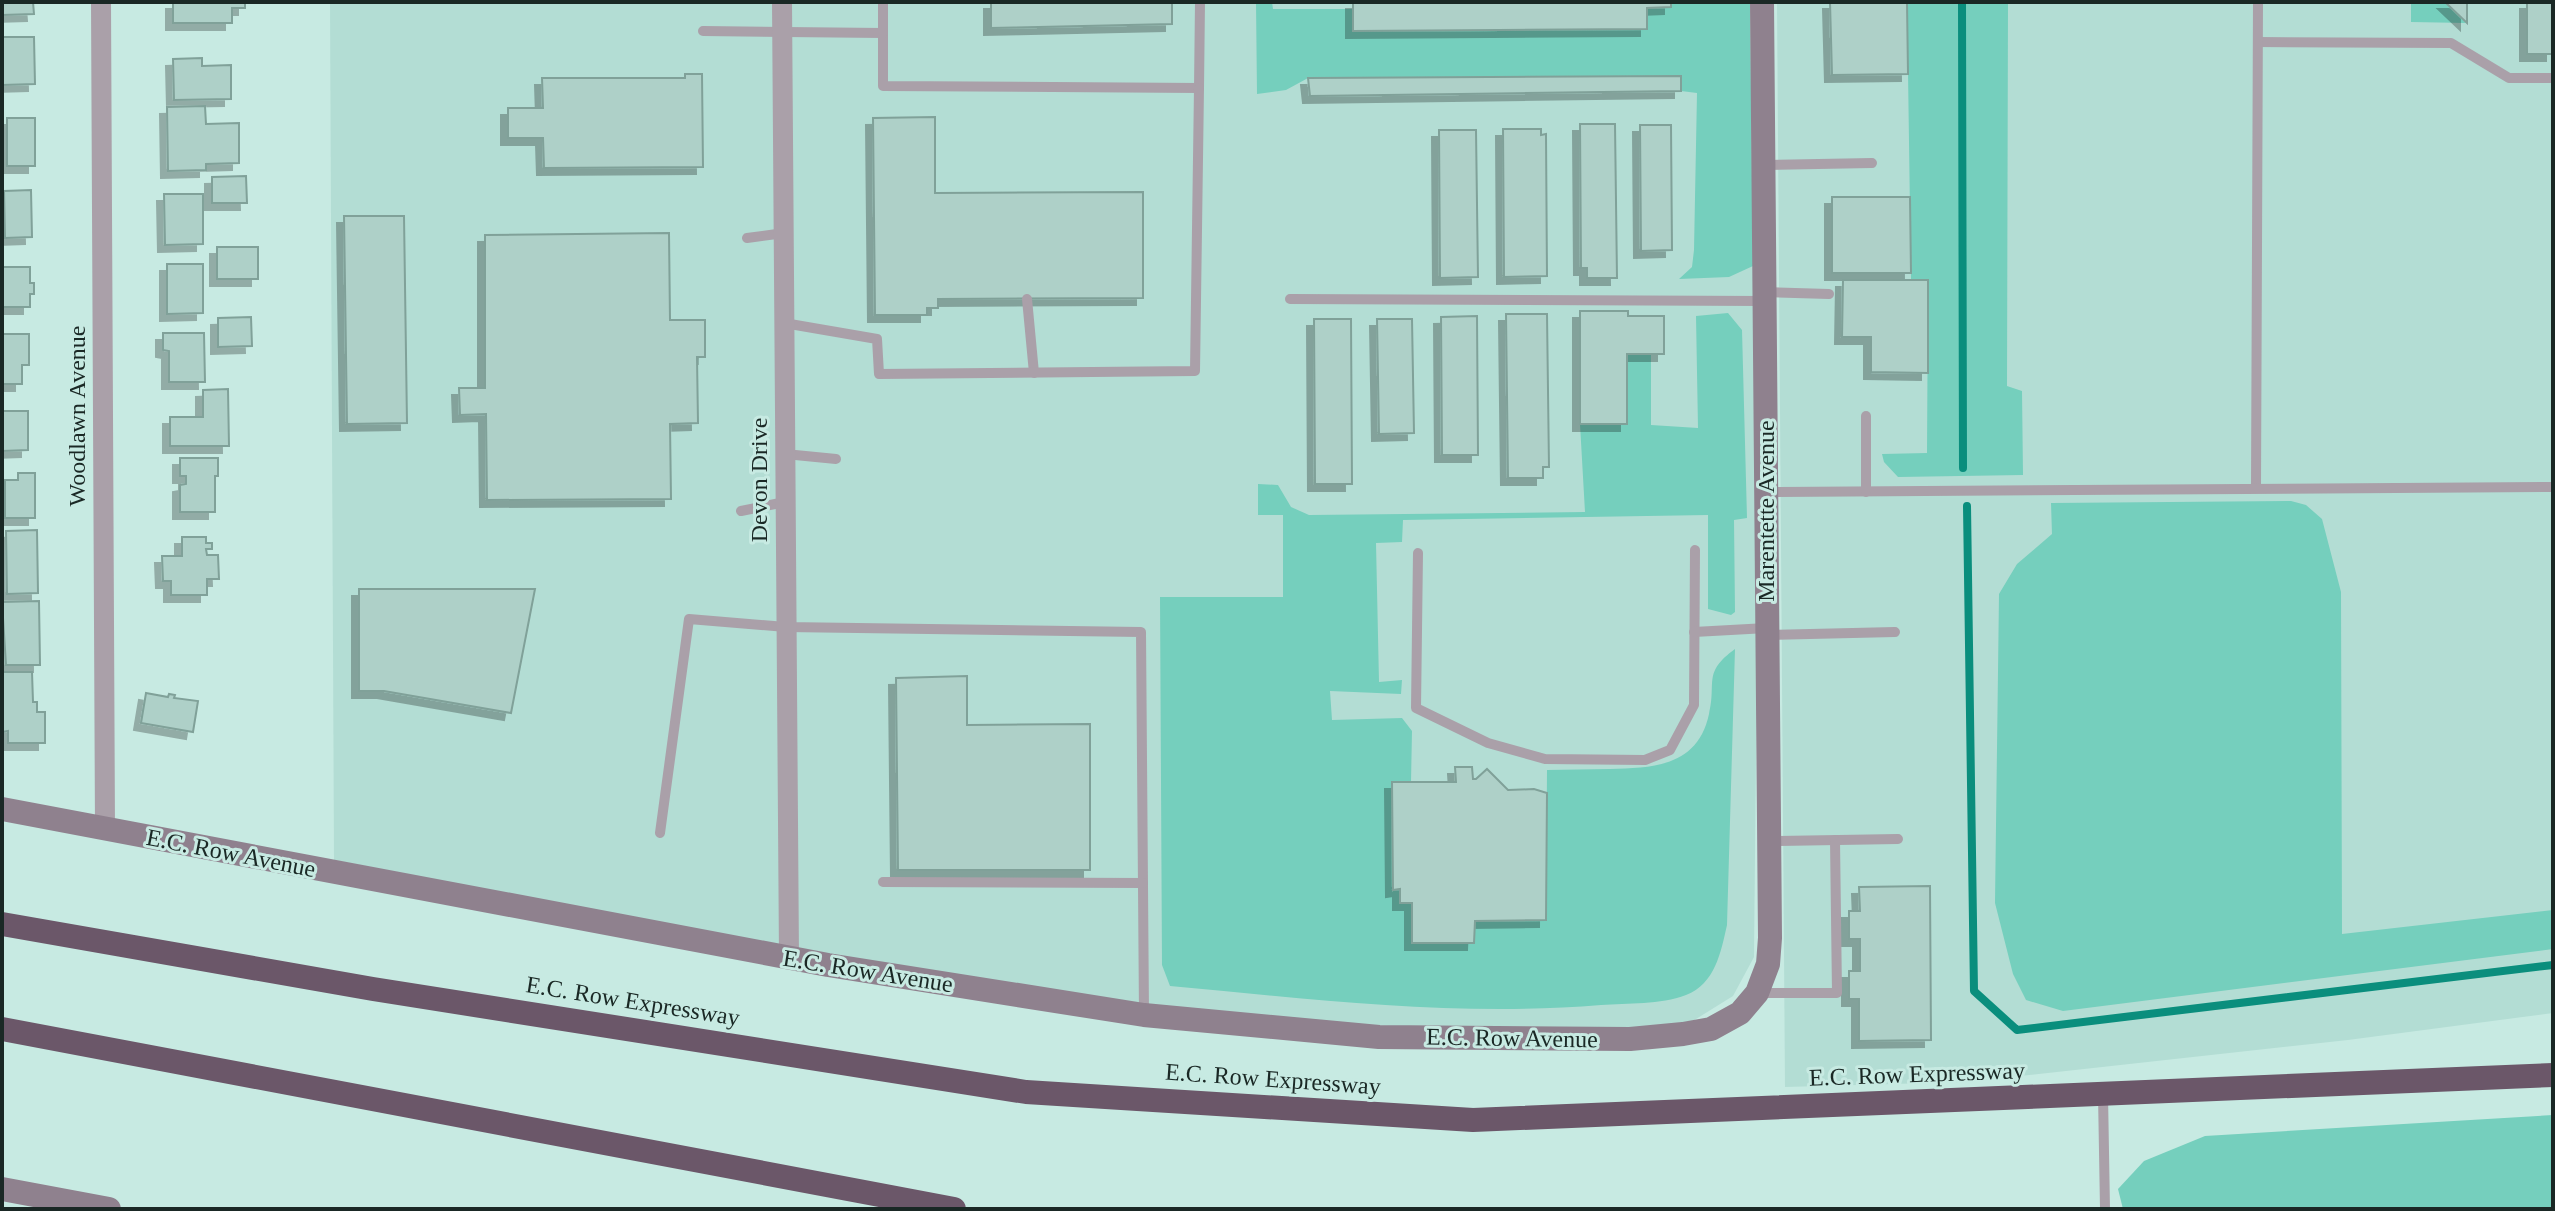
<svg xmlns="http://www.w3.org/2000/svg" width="2555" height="1211" font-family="Georgia,serif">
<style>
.built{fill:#b3ddd4}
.green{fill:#75cfbd}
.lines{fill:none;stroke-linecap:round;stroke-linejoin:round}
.stream{stroke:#0a8e7d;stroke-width:8}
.building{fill:#aed0c8;stroke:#80a199;stroke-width:2;filter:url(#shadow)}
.lane{stroke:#aaa0a9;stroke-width:10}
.street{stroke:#aaa0a9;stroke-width:20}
.secondary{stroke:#8f818e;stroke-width:24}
.highway{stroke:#6b5769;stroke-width:24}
.labels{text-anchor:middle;stroke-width:6;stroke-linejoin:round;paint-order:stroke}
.street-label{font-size:24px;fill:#1a2825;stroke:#c7eae2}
</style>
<defs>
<filter id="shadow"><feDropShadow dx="-7" dy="7" stdDeviation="0" flood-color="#0004"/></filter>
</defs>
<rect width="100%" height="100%" fill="#c7eae2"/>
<g class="built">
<path d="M 330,2 L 1750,2 L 1757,656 L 1754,957 L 1733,996 L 1688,1024 L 1619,1030 L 1454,1030 L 1221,1015 L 845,958 L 334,860 Z"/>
<path d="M 1777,2 L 2553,2 L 2553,1013 L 2348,1040 L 1965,1082 L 1785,1087 Z"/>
</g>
<g class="green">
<path d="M 1256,2 L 1272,2 L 1273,9 L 1353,9 L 1354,31 L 1647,29 L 1647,8 L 1670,7 L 1671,2 L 1750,2 L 1753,266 L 1729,277 L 1679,279 L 1692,267 L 1694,250 L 1697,93 L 1681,91 L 1681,76 L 1308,78 L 1286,90 L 1257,94 Z"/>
<path d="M 1907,2 L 2008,2 L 2007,386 L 2022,391 L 2023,475 L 1898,477 L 1884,462 L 1882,454 L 1927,453 L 1928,281 L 1911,280 Z"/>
<path d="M 2411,2 L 2445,2 L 2466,23 L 2411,22 Z"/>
<path d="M 1728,313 L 1742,330 L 1747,518 L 1734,520 L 1735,612 L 1731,615 L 1708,609 L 1708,515 L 1403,520 L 1402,542 L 1376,543 L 1379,682 L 1402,680 L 1401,694 L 1330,691 L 1332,720 L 1402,718 L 1412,731 L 1411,782 L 1392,782 L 1393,889 L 1400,889 L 1400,903 L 1412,903 L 1412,943 L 1474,943 L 1475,921 L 1546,920 L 1547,770 C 1568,770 1589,769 1610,769 C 1654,768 1698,766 1709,714 C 1717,682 1702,673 1735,649 L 1727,925 C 1721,952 1715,984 1686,995 C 1660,1005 1628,1003 1601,1005 C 1457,1017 1313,999 1170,986 L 1162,965 L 1160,597 L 1283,597 L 1283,515 L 1258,515 L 1258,484 L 1278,485 L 1291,507 L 1309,515 L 1585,512 L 1580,424 L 1627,424 L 1627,354 L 1651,354 L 1651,425 L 1698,428 L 1696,316 Z"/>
<path d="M 2291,501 L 2306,505 L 2322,519 L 2341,592 L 2342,934 L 2553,910 L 2553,949 L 2063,1011 L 2026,1000 L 2013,974 L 1995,903 L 1999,594 L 2017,564 L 2052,534 L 2051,503 Z"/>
<path d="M 2553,1115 L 2553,1209 L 2123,1209 L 2118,1189 L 2144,1161 L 2205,1136 Z"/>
</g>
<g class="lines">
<g class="stream">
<path d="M 1962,2 L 1963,468"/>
<path d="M 1967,506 L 1974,991 L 2017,1030 L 2553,965"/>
</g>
</g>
<g class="building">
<path d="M 2,2 L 33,2 L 34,14 L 2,15 Z"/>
<path d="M 173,2 L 245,2 L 245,8 L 232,8 L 232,23 L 173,23 Z"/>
<path d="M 991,2 L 1172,2 L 1172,24 L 991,28 Z"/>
<path d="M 1353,2 L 1671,2 L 1671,7 L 1647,8 L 1647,29 L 1353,31 Z"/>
<path d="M 1830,2 L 1907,2 L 1908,74 L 1832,75 Z"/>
<path d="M 2445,2 L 2467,2 L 2467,23 Z"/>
<rect x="2527" y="2" width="26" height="52"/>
<path d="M 2,37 L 34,37 L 35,84 L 2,85 Z"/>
<path d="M 202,58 L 202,66 L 231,65 L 231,99 L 174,100 L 173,59 Z"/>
<path d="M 685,74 L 702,74 L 703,167 L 544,168 L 543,138 L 508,138 L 508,108 L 543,108 L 542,78 L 685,78 Z"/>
<path d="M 1681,76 L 1681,91 L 1310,96 L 1308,78 Z"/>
<path d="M 205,106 L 206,124 L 239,123 L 239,163 L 206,164 L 206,170 L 168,171 L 167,107 Z"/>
<path d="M 935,117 L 935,193 L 1143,192 L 1143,298 L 938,299 L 938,308 L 927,308 L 927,315 L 875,315 L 873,118 Z"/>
<rect x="7" y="118" width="28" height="48"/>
<path d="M 1580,124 L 1615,124 L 1617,278 L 1587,278 L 1587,268 L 1581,268 Z"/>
<path d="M 1640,125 L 1671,125 L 1672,250 L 1641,251 Z"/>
<path d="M 1503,129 L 1541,129 L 1541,135 L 1546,134 L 1547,276 L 1504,277 Z"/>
<path d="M 1439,130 L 1476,130 L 1478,277 L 1440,278 Z"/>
<path d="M 246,176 L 247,203 L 212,203 L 212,177 Z"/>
<path d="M 31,190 L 32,237 L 5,238 L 4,191 Z"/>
<path d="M 164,194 L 203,194 L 203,244 L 165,245 Z"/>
<path d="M 1832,197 L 1910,197 L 1911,273 L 1832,273 Z"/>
<path d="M 344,216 L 404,216 L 407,423 L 347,424 Z"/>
<path d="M 669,233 L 670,320 L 705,320 L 705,357 L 697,357 L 698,423 L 670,424 L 671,499 L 487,500 L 486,414 L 460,415 L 459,388 L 485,388 L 485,235 Z"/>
<rect x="217" y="247" width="41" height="32"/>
<path d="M 167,264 L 203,264 L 203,313 L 167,314 Z"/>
<path d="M 2,267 L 30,267 L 30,283 L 34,283 L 34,294 L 30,294 L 30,307 L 2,307 Z"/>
<path d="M 1843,280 L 1928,280 L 1928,373 L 1871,372 L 1871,337 L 1842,337 Z"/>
<path d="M 1580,311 L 1628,311 L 1628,316 L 1664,316 L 1664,354 L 1627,354 L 1627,424 L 1580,424 Z"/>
<path d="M 1506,314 L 1547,314 L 1549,467 L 1543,467 L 1543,478 L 1508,478 Z"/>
<path d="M 1477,316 L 1478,455 L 1442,455 L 1441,317 Z"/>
<path d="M 251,317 L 252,346 L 218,347 L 218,318 Z"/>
<path d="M 1314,319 L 1351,319 L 1352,484 L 1315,484 Z"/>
<path d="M 1377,319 L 1412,319 L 1414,433 L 1379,434 Z"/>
<path d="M 163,333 L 204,333 L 205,382 L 169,382 L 169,351 L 163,350 Z"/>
<path d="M 2,334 L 29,334 L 29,365 L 22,365 L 22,384 L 2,384 Z"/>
<path d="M 228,389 L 229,446 L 170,446 L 170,417 L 203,417 L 203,390 Z"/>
<path d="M 2,411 L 28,411 L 28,450 L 2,451 Z"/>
<path d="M 180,458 L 218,458 L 218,476 L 215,476 L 215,512 L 180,512 L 180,485 L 186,484 L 186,476 L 180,476 Z"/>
<path d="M 18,473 L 35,473 L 35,518 L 5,518 L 5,480 L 18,480 Z"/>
<path d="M 37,530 L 38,593 L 7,594 L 6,531 Z"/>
<path d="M 182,537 L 206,537 L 206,543 L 212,543 L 212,549 L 206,549 L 207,555 L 218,555 L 219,579 L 207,579 L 207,595 L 171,595 L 171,581 L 163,581 L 162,556 L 182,556 Z"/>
<path d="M 359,589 L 535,589 L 511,713 L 384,691 L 359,691 Z"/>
<path d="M 39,601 L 40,665 L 6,665 L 2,602 Z"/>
<path d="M 2,672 L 32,672 L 33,702 L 37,702 L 37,712 L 45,712 L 45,743 L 8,743 L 8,731 L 2,732 Z"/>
<path d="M 967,676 L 967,725 L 1090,724 L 1090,870 L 898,870 L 896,678 Z"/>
<path d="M 146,693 L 168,697 L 169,694 L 175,695 L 174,698 L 198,701 L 193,732 L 141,723 Z"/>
<path d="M 1455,767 L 1472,767 L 1473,779 L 1476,779 L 1487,769 L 1508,790 L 1534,789 L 1547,793 L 1546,920 L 1475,921 L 1474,943 L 1412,943 L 1412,903 L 1400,903 L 1400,889 L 1393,890 L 1392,782 L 1456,782 Z"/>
<path d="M 1930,886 L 1931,1040 L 1859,1041 L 1859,999 L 1849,999 L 1849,971 L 1860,971 L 1860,939 L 1849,939 L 1849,911 L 1860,911 L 1859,887 Z"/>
</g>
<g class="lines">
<g class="lane">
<path d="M 883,2 L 883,86 L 1199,88 L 1200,2"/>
<path d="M 703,31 L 883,33"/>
<path d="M 2258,42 L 2451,43 L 2509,78 L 2553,78"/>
<path d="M 1765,165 L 1872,163"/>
<path d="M 747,238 L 784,233"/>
<path d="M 1764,292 L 1829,294"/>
<path d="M 1027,299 L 1034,373"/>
<path d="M 1290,299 L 1764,301"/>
<path d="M 784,323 L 877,339 L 879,374 L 1195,371 L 1199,88"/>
<path d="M 785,454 L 836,459"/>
<path d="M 2256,488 L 2258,2"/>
<path d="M 1767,492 L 2553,487"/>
<path d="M 1866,492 L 1866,416"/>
<path d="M 741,511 L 785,502"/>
<path d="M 1418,553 L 1416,708 L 1488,743 L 1545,759 L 1645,760 L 1670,750 L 1694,705 L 1695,550"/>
<path d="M 1694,632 L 1767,628"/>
<path d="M 1769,635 L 1895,632"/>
<path d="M 660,833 L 689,619 L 786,627 L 1141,632 L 1144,1014"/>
<path d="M 1771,841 L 1898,839"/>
<path d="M 883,882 L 1143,883"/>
<path d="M 1759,993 L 1837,993 L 1835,840"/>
<path d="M 2103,1094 L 2105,1209"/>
</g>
<g class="street">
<path d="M 101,2 L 105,829"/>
<path d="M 782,2 L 789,958"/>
</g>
<g class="secondary">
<path d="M 2,809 L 828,965 L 1144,1015 L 1379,1037 L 1630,1039 L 1683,1034 L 1711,1029 L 1740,1013 L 1757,993 L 1768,964 L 1770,938 L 1762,2"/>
<path d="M 2,1189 L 109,1209"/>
</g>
<g class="highway">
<path d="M 2,924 L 373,989 L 1026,1092 L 1473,1120 L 2553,1075"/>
<path d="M 2,1029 L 954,1209"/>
</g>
</g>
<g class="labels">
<g class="street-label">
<text transform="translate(77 416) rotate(-90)" y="8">Woodlawn Avenue</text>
<text transform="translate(759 480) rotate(-90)" y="8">Devon Drive</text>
<text transform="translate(1766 511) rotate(-90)" y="8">Marentette Avenue</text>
<text transform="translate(231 853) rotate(11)" y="8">E.C. Row Avenue</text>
<text transform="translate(868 971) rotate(9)" y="8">E.C. Row Avenue</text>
<text transform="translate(633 1001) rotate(9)" y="8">E.C. Row Expressway</text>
<text transform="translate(1512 1038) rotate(1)" y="8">E.C. Row Avenue</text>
<text transform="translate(1917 1074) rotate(-2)" y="8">E.C. Row Expressway</text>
<text transform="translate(1273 1079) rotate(4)" y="8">E.C. Row Expressway</text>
</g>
</g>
<rect width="2555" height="1211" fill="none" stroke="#1a2825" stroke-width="8"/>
</svg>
